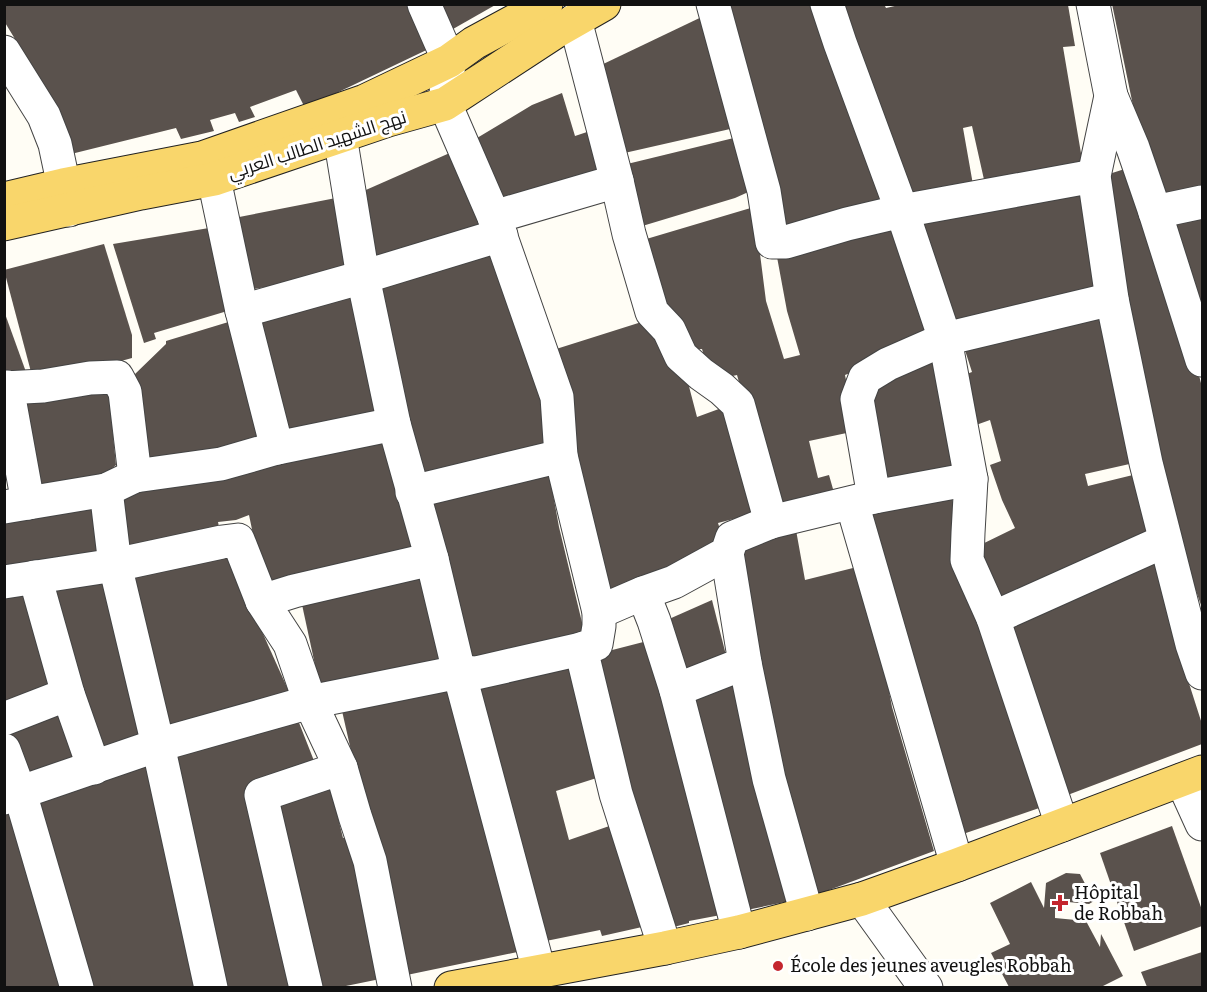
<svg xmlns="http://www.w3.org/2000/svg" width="1207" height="992" font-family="Literata,Cairo,serif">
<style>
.building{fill:#5a524d}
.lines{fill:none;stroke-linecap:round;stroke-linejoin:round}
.minor-casing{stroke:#444;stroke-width:35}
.major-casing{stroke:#222;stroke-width:35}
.minor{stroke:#fff;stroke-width:33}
.major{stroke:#f9d66b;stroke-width:33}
.poi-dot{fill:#c4262e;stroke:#fff;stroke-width:2}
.labels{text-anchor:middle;stroke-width:6;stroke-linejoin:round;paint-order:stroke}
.street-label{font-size:18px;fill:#111;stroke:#fff}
.poi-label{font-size:18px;fill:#111;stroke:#fff;text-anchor:start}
</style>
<rect width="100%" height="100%" fill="#fffdf5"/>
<g class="building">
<path d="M 4,4 L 417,4 L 437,45 L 305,108 L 296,90 L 250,107 L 255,117 L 239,122 L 235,113 L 210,120 L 214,131 L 181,139 L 176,128 L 67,155 L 26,57 L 4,21 Z"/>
<path d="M 432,4 L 497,4 L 446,33 Z"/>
<path d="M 727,4 L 817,4 L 883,206 L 789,232 L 756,126 Z"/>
<path d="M 840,4 L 884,4 L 886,8 L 899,5 L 1068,5 L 1075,46 L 1063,47 L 1084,171 L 987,193 L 972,126 L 963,128 L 975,196 L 908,202 Z"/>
<path d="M 1112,4 L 1202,4 L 1202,196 L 1163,204 L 1143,154 Z"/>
<path d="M 710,13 L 739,127 L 620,154 L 597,67 Z"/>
<path d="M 562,93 L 575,136 L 587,132 L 600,178 L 496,206 L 472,141 L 532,105 Z"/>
<path d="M 742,136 L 755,189 L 735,198 L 639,227 L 623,165 Z"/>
<path d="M 452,152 L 485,230 L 375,265 L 359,193 Z"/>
<path d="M 1131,167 L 1193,352 L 1202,387 L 1202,608 L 1166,505 L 1132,333 L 1109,174 Z"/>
<path d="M 1085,186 L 1102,294 L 948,328 L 913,221 Z"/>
<path d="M 341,197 L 355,272 L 248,290 L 234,218 Z"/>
<path d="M 754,207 L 766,301 L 784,359 L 800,355 L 787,311 L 777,257 L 894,217 L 932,340 L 845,375 L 856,431 L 809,441 L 818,478 L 829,475 L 835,496 L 775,509 L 737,375 L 719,379 L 706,363 L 702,349 L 687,350 L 664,301 L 643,240 Z"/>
<path d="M 1202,207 L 1202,317 L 1167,214 Z"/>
<path d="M 215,227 L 234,309 L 154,333 L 156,339 L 144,343 L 113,244 Z"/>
<path d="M 104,244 L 132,335 L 132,358 L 85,371 L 31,372 L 4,270 Z"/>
<path d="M 492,250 L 543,396 L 552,450 L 421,482 L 378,279 Z"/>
<path d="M 357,290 L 385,421 L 281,439 L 253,317 Z"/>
<path d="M 1103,308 L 1134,463 L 1085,474 L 1088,486 L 1137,474 L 1152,541 L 1078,570 L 1062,569 L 997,604 L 972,549 L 1015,528 L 1002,500 L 990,465 L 1001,461 L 990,420 L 976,425 L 961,376 L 972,372 L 962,341 Z"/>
<path d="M 4,311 L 26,372 L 4,377 Z"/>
<path d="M 651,319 L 686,375 L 697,417 L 727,406 L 760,512 L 718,523 L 723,539 L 705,552 L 607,595 L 553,350 Z"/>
<path d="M 235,320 L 270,443 L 148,470 L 135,374 L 166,344 L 166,341 Z"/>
<path d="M 932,354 L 959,467 L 885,482 L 866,402 L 875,379 Z"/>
<path d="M 92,386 L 109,394 L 116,465 L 101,478 L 38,488 L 19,399 Z"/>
<path d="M 386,431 L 413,552 L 264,587 L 249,515 L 236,520 L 218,522 L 221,536 L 120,557 L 113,501 L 126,487 Z"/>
<path d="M 548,467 L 559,527 L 586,639 L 469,667 L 423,497 Z"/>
<path d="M 951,490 L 959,541 L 1045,806 L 963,834 L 870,507 Z"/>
<path d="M 103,501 L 110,559 L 4,570 L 4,515 Z"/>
<path d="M 796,530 L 805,580 L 865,565 L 892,707 L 934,851 L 813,896 L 765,719 L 736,545 Z"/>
<path d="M 224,547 L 290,694 L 161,733 L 123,567 Z"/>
<path d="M 1154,550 L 1178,649 L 1202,724 L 1202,744 L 1065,796 L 1001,624 Z"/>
<path d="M 106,571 L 151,738 L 97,756 L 44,584 Z"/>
<path d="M 429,572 L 448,660 L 320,688 L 301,600 Z"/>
<path d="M 25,586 L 61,692 L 4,703 L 4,590 Z"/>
<path d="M 712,600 L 728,663 L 678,682 L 660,623 Z"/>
<path d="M 655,639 L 726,914 L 689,921 L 689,923 L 666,929 L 589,656 Z"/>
<path d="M 576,660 L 606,775 L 556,791 L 569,840 L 618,823 L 651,925 L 602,936 L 600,930 L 541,942 L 474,682 Z"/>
<path d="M 731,677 L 790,901 L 742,911 L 682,694 Z"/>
<path d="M 452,679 L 527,950 L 402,976 L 340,702 Z"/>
<path d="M 65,702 L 85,763 L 24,781 L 4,731 Z"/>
<path d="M 296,715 L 318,771 L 252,791 L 290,987 L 218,987 L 165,752 Z"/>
<path d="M 157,757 L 206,987 L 89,987 L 31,799 Z"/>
<path d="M 328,777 L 343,838 L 355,835 L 385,978 L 341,987 L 316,987 L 270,796 Z"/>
<path d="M 15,802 L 64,987 L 4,987 L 4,806 Z"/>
<path d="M 1172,826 L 1202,910 L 1202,926 L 1134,951 L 1100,853 Z"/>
<path d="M 1066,873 L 1080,874 L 1094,901 L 1089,904 L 1068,902 L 1055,909 L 1055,918 L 1086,921 L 1100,947 L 1101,934 L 1123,976 L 1101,987 L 1009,987 L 991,953 L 1010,944 L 990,903 L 1031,882 L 1044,908 L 1046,883 Z"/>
<path d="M 1202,952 L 1202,987 L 1147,987 L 1141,972 Z"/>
</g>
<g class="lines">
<g class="minor-casing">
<g id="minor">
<path d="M 713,4 L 764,191 L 772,242 L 786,242 L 847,224 L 902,211 L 1094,176"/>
<path d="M 827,4 L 840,43 L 902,211 L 945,339 L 971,479 L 968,533 L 967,560 L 993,618 L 1062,825"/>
<path d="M 1093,4 L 1111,96 L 1094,176 L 1112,299 L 1146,463 L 1192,644 L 1202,673"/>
<path d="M 575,20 L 617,181 L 629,234 L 652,312 L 669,330 L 681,356 L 701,374 L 722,389 L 738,404 L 771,522"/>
<path d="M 4,52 L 44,116 L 55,144 L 69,210"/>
<path d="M 1111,96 L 1133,148 L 1155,212 L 1202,360"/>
<path d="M 340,136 L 363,277 L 394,424 L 432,559 L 294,591 L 262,601 L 290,644 L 310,702 L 341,768 L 355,816 L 370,861 L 395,988"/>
<path d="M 214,179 L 242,311 L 277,448"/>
<path d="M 1155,212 L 1202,202"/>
<path d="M 494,217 L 617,181"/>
<path d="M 242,311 L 363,277 L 501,235"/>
<path d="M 7,387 L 28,503"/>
<path d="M 4,388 L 43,386 L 90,378 L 117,377 L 125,392 L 135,476"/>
<path d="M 106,490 L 115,565 L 158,745 L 211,988"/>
<path d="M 412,492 L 561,456"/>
<path d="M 874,497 L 857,399 L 865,378 L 888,364 L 945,339 L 1112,299"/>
<path d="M 852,503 L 957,865"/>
<path d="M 4,507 L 106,490 L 135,476 L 221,464 L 277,448 L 394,424"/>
<path d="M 727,553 L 745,663 L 769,779 L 807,914"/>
<path d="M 432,559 L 459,672 L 539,971"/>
<path d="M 35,577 L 68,694 L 94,768"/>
<path d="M 4,582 L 115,565 L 222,542 L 238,540 L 262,601"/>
<path d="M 643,593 L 654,621 L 676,690 L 739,932"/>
<path d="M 599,612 L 643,593 L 674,582 L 727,553 L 732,538 L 771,522 L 874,497 L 971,479"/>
<path d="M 993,618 L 1165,541"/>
<path d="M 581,649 L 616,794 L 665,948"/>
<path d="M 676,690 L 745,663"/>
<path d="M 4,719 L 68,694"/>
<path d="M 4,750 L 20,793 L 77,988"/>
<path d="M 1182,780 L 1202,824"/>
<path d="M 4,798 L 158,745 L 310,702 L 459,672 L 476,673 L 581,649 L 596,644 L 599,626 L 599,612 L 561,456 L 557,397 L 494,217 L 445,104 L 449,61 L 424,4"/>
<path d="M 862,899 L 926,988"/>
<path d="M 306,988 L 261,795 L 341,768"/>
</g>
</g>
<g class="major-casing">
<g id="major">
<path d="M 4,199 L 63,185 L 202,158 L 365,101 L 449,61 L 474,43 L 546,4"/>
<path d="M 4,224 L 141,193 L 214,179 L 388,120 L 445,104 L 555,32 L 604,4"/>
<path d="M 451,988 L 665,948 L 739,932 L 862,899 L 957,865 L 1202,772"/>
</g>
</g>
<use href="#minor" class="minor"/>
<use href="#major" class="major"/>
</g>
<g class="poi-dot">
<path d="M1057 894h6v6h6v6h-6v6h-6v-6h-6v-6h6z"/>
<circle cx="778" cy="966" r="6"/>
</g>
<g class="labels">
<g class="street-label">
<text transform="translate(317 145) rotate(-18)" y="6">نهج الشهيد الطالب العربي</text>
</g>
<g class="poi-label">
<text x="1074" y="899">Hôpital<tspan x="1074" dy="21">de Robbah</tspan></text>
<text x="790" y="972">École des jeunes aveugles Robbah</text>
</g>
</g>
<rect width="1207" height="992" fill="none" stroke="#111111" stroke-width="12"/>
</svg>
